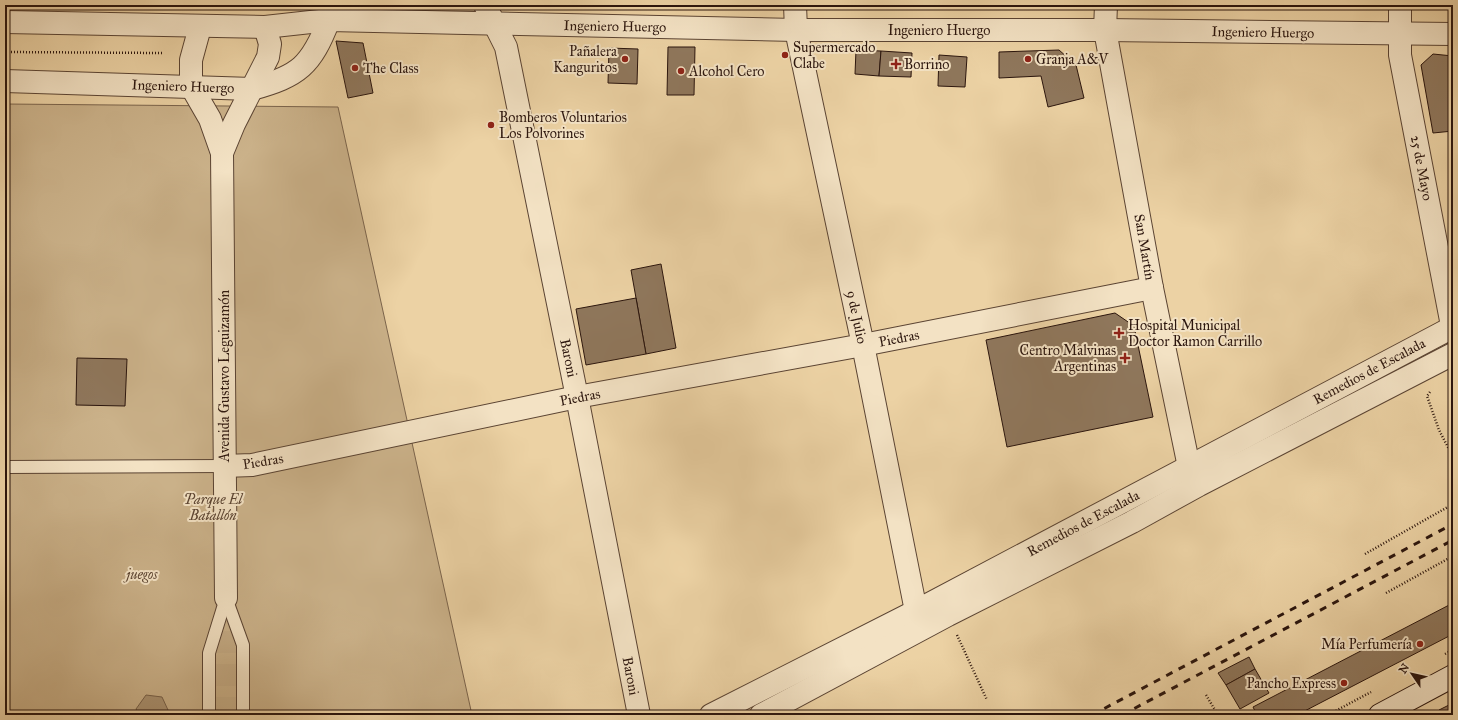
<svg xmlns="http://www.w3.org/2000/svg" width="1458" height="720" font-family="'IM FELL Great Primer',serif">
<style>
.green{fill:#cbb28a;stroke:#7b644c}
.water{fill:#aa9271;stroke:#776049}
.building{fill:#8f775c;stroke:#2b150d}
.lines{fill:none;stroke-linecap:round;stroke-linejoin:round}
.secondary-tunnel{stroke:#c5ac86;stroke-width:22;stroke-dasharray:22 11;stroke-linecap:butt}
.service-casing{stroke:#5b4433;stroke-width:14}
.minor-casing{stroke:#5b4433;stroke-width:24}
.tertiary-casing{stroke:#5b4433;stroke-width:24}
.secondary-casing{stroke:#2b150d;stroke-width:24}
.path{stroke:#2b150d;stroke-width:2.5;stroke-dasharray:1 2;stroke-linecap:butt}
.service{stroke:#f3e2c4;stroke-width:12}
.minor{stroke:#f3e2c4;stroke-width:22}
.tertiary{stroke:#f3e2c4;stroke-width:22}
.secondary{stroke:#f3e2c4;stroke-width:22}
.rail{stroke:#2b150d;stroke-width:3;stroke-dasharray:7 7;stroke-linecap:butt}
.poi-dot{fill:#8f2418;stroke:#f3e2c4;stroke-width:1.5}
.labels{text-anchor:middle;stroke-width:4;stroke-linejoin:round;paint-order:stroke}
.street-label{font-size:14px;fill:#2b150d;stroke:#f3e2c4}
.poi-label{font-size:14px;fill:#2b150d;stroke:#f3e2c4;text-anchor:start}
.park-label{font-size:14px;font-style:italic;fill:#5b4432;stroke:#f3e2c4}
</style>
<rect width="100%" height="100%" fill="#ecd2a4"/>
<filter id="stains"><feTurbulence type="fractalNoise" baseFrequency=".005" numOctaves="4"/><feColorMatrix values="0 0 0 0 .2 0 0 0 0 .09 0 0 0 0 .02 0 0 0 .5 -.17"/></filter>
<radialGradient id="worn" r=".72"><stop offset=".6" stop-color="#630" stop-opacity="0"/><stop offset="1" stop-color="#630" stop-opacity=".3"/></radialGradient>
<path class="green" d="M 5,104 L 338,107 L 472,715 L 5,715 Z"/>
<path class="water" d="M 146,695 L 162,697 L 168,710 L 166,715 L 139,715 L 136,709 Z"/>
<g class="building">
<path d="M 336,41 L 363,43 L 373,93 L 348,98 Z"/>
<path d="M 668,47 L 695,47 L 694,95 L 667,95 Z"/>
<path d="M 609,48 L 638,49 L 637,84 L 608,83 Z"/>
<path d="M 856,50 L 881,51 L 879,76 L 855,74 Z"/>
<path d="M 1059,50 L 1076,65 L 1084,98 L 1048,107 L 1041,76 L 999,78 L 999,52 Z"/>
<path d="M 881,51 L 912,53 L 911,77 L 879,76 Z"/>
<path d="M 1433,54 L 1453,56 L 1453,131 L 1433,133 L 1421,65 Z"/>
<path d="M 939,55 L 967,57 L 965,87 L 938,86 Z"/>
<path d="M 661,264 L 676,348 L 646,354 L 631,270 Z"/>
<path d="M 636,298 L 646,354 L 586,365 L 576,309 Z"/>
<path d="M 1115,313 L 1134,326 L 1153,417 L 1007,447 L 986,340 Z"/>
<path d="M 77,358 L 127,359 L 125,406 L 76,405 Z"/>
<path d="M 1453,603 L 1453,634 L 1297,715 L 1257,715 L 1253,707 Z"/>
<path d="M 1249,657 L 1255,669 L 1226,685 L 1218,673 Z"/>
<path d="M 1255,669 L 1269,693 L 1240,709 L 1226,685 Z"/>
<path d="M 1453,703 L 1453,715 L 1441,715 L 1439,710 Z"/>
</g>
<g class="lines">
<path class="secondary-tunnel" d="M 226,598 L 226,715"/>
<g class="service-casing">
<g id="service">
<path d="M 5,467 L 224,466"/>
<path d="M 226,598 L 243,645 L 243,715"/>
<path d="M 209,715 L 209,653 L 226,598"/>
</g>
</g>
<g class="minor-casing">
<g id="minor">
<path d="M 485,5 L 506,47 L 577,397 L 639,715"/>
<path d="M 795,5 L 796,30 L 863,345 L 916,611 L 922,624"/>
<path d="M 1106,5 L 1105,30 L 1152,288 L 1189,467 L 1195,478"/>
<path d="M 1400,5 L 1400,55 L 1453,331"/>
<path d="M 224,466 L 252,465 L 577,397 L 863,345 L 1152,288"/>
<path d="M 711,715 L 916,611 L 1453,327"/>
<path d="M 761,715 L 948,615 L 1132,522 L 1199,485 L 1453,354"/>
</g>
</g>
<g class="tertiary-casing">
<g id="tertiary">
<path d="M 5,22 L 265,27 L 329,20 L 796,30 L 1105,30 L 1453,34"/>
<path d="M 200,27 L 191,60 L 191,86 L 210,119 L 222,153 L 226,598"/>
<path d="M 5,81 L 252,89 C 299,76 311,66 329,20"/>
<path d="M 222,153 L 234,124 L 268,57 L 270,44 L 265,27"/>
</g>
</g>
<g class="secondary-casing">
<path id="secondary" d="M 1380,715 L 1453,676"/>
</g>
<g class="path">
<path d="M 5,52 L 162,53"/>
<path d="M 1430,392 L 1427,396 L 1439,430 L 1453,457"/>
<path d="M 1365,554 L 1453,504"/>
<path d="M 1386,593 L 1453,556"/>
<path d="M 957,635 L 987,700"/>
<path d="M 1445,654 L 1453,650"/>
<path d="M 1206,695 L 1218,715"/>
<path d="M 1328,715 L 1371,692"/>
</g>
<use href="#service" class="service"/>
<use href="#minor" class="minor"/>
<use href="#tertiary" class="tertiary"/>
<use href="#secondary" class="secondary"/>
<g class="rail">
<path d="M 1092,715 L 1453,524"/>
<path d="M 1122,715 L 1453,540"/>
</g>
</g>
<g class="poi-dot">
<circle cx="785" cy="55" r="4"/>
<circle cx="625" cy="59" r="4"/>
<circle cx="1028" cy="59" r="4"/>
<path d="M894 58h4v4h4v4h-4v4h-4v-4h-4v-4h4z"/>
<circle cx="355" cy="68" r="4"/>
<circle cx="681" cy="71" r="4"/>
<circle cx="491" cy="125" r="4"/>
<path d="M1117 327h4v4h4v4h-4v4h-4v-4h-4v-4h4z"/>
<path d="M1123 352h4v4h4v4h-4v4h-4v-4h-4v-4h4z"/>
<circle cx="1420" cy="644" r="4"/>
<circle cx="1344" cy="683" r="4"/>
</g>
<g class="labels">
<g class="street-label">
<text transform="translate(615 26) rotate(1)" y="5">Ingeniero Huergo</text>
<text x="939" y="35">Ingeniero Huergo</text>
<text transform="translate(1263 32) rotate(1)" y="5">Ingeniero Huergo</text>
<text transform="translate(183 86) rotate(2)" y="5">Ingeniero Huergo</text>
<text transform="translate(1422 168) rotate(79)" y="5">25 de Mayo</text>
<text transform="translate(1145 247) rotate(80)" y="5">San Martín</text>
<text transform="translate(857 317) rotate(78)" y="5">9 de Julio</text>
<text transform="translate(899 338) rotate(-11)" y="5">Piedras</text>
<text transform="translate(569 358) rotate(78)" y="5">Baroni</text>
<text transform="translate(1369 371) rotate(-28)" y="5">Remedios de Escalada</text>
<text transform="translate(224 376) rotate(-90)" y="5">Avenida Gustavo Leguizamón</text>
<text transform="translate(580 397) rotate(-11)" y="5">Piedras</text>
<text transform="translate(263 461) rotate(-9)" y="5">Piedras</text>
<text transform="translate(1083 523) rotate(-28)" y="5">Remedios de Escalada</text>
<text transform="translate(631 676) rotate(79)" y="5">Baroni</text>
</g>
<g class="poi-label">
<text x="793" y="52">Supermercado<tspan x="793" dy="16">Clabe</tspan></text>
<text x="617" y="56" text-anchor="end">Pañalera<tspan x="617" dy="16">Kanguritos</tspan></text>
<text x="1036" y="64">Granja A&amp;V</text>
<text x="904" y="69">Borrino</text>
<text x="363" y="73">The Class</text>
<text x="689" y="76">Alcohol Cero</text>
<text x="499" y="122">Bomberos Voluntarios<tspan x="499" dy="16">Los Polvorines</tspan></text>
<text x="1128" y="330">Hospital Municipal<tspan x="1128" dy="16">Doctor Ramon Carrillo</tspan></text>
<text x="1116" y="355" text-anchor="end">Centro Malvinas<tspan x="1116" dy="16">Argentinas</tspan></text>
<text x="1412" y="649" text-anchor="end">Mía Perfumería</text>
<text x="1336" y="688" text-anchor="end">Pancho Express</text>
</g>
<g class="park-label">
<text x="213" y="504">Parque El<tspan x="213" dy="16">Batallón</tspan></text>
<text x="142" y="579">juegos</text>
</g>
</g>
<rect width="1458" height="720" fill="none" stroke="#ecd2a4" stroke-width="20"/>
<rect x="6" y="6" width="1446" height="708" fill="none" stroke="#2b150d" stroke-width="2"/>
<rect x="10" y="10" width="1438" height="700" fill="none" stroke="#2b150d"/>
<g transform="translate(1412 674) rotate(304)" stroke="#f3e2c4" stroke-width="3" paint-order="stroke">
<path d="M0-3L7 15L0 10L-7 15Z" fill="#2b150d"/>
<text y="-6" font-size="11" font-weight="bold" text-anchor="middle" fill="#2b150d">N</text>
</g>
<rect width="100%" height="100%" filter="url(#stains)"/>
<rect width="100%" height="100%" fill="url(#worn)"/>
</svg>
